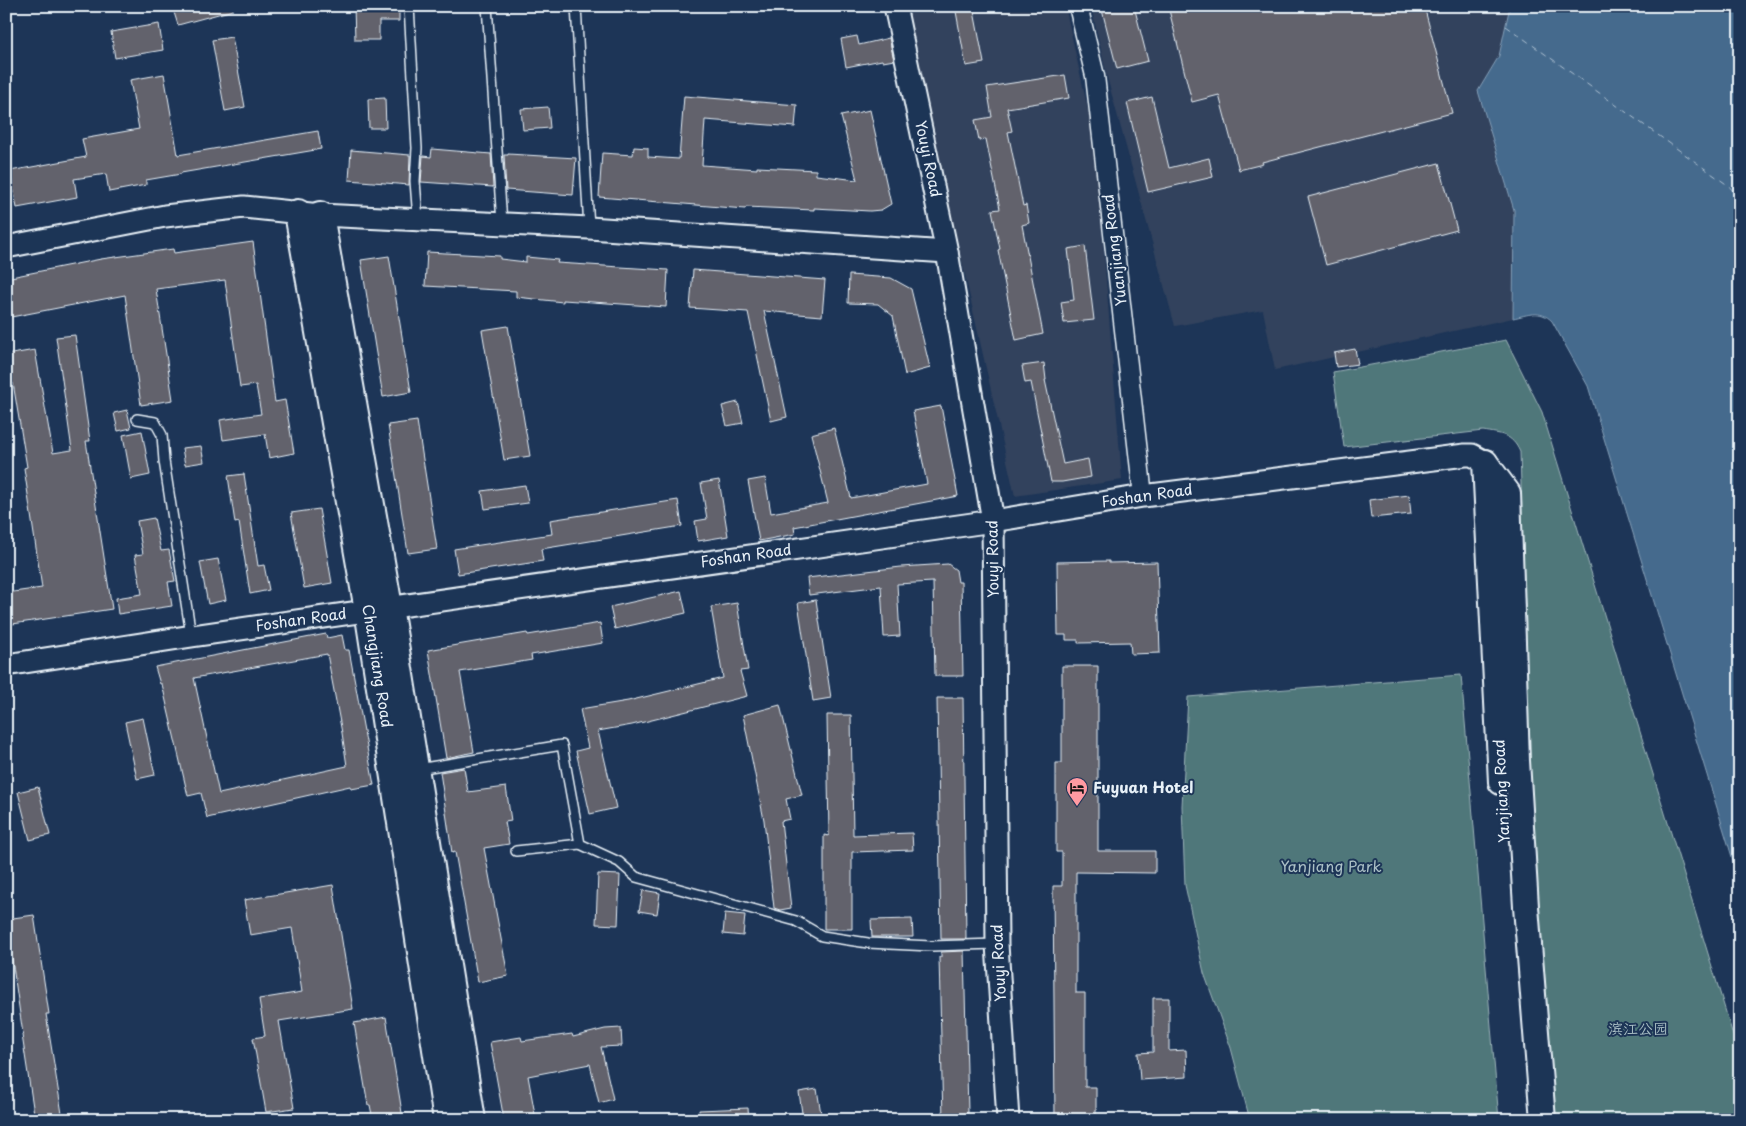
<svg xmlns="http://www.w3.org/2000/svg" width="1746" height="1126" font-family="'Playpen Sans','LXGW WenKai TC',sans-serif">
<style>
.built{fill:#32425d}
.green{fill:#50777a;stroke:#9cb4b9}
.water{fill:#456a8d;stroke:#86a0b8}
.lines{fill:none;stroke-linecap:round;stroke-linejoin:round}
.ferry{stroke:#afc2d3;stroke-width:1;stroke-dasharray:6 5;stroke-linecap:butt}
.building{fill:#62626c;stroke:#e8f1f8;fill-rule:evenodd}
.service-casing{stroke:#e8f1f8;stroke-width:12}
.minor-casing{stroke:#e8f1f8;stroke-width:21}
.tertiary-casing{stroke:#e8f1f8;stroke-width:25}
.secondary-casing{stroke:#e8f1f8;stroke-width:28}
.primary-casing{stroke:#e8f1f8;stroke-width:30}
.service{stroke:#1d3557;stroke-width:9}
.minor{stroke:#1d3557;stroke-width:18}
.tertiary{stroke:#1d3557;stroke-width:21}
.secondary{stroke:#1d3557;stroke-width:24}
.primary{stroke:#1d3557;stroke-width:26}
.labels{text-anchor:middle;stroke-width:4;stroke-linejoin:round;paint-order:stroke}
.street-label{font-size:15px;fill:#e8f1f8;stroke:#1d3557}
.poi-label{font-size:15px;font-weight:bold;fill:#e8f1f8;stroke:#1d3557;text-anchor:start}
.park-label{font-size:15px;fill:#abc0c6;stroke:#1d3557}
</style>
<rect width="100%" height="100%" fill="#1d3557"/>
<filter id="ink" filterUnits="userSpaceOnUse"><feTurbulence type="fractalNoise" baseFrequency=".02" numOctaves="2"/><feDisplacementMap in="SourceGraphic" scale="10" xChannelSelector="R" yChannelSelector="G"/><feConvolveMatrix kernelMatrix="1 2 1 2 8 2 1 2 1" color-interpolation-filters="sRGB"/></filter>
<g filter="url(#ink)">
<g class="built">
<path d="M 904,6 L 1065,6 L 1095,141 L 1122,480 L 1015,496 Z"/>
<path d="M 1091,6 L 1510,6 L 1499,56 L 1478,91 L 1514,210 L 1513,318 L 1275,370 L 1263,310 L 1175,326 L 1107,77 Z"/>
</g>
<g class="green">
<path d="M 1506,340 L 1542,412 L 1740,1058 L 1740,1120 L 1556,1120 L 1537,882 L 1530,770 L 1520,452 C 1512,434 1501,434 1483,431 L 1344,447 L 1333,372 Z"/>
<path d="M 1461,675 L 1499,1120 L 1250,1120 L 1231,1048 L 1204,973 L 1185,885 L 1182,806 L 1188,697 Z"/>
</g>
<path class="water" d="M 1510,6 L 1740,6 L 1740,883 L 1588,386 L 1552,321 C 1540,309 1528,315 1513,318 L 1514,210 L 1478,91 L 1499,56 Z"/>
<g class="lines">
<path class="ferry" d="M 1506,26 L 1729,186 L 1740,200"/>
</g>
<g class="building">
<path d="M 172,6 L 233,6 L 233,10 L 178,25 Z"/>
<path d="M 354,6 L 399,6 L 399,21 L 379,21 L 379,40 L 355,40 Z"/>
<path d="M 955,6 L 973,6 L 984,63 L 966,66 Z"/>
<path d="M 1101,6 L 1134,6 L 1148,61 L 1117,69 Z"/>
<path d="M 1168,6 L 1424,6 L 1452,113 L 1262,162 L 1263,164 L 1239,170 L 1219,95 L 1192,102 Z"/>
<path d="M 159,24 L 163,50 L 115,58 L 111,32 Z"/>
<path d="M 857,36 L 859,45 L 889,38 L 894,60 L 883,62 L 882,60 L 846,67 L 841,39 Z"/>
<path d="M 232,37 L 245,107 L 225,111 L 212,40 Z"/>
<path d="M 164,74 L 178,155 L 318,131 L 321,149 L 181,173 L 181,174 L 146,180 L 146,185 L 109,192 L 106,174 L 74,179 L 77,197 L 17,208 L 10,171 L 86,157 L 82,139 L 139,129 L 130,80 Z"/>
<path d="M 1065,75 L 1069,98 L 1007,108 L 1012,131 L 1008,132 L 1023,206 L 1026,205 L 1029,223 L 1022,225 L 1043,334 L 1016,340 L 998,250 L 1000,249 L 992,210 L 1000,209 L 986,139 L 979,140 L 975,120 L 992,117 L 987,87 Z"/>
<path d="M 684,96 L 797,105 L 795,127 L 705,120 L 702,165 L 757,169 L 757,167 L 816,170 L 816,175 L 857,180 L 841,116 L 870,110 L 891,204 L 881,210 L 870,211 L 814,208 L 814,210 L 746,207 L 745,209 L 599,197 L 602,153 L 633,155 L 634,147 L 648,148 L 648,157 L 679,159 Z"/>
<path d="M 1152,97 L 1169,168 L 1209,158 L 1213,177 L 1148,192 L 1127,103 Z"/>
<path d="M 385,98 L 386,128 L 369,128 L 368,99 Z"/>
<path d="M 548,107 L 550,128 L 523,130 L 521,109 Z"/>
<path d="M 432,149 L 491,154 L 493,187 L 421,182 L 423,156 L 431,157 Z"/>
<path d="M 351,150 L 410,155 L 409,185 L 349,180 Z"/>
<path d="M 508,154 L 576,158 L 573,195 L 506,190 L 504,155 L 508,155 Z"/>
<path d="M 1439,163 L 1457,230 L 1326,265 L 1308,197 Z"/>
<path d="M 253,242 L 275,402 L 285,400 L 294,453 L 269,458 L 265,434 L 223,440 L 220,420 L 261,414 L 256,385 L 240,387 L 225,280 L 156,289 L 173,400 L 141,405 L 125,295 L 6,318 L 6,278 L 101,259 L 173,249 L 174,253 Z"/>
<path d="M 1085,246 L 1094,320 L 1064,323 L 1061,302 L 1074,300 L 1068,249 Z"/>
<path d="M 427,252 L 500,256 L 500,259 L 526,262 L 526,257 L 558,260 L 557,263 L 668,270 L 666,307 L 563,300 L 563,302 L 516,297 L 516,291 L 425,286 Z"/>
<path d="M 389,256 L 411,392 L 383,397 L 361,260 Z"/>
<path d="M 693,270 L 825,280 L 822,316 L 764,311 L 787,417 L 771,421 L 748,312 L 690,308 Z"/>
<path d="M 849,275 L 891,278 L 911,289 L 930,368 L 905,375 L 893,316 L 878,304 L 848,303 Z"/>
<path d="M 508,326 L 530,456 L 504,460 L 482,330 Z"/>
<path d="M 75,335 L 90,441 L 86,441 L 112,609 L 6,625 L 6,593 L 42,588 L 24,468 L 27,467 L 13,383 L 6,384 L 6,355 L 35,350 L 53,453 L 72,450 L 56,337 Z"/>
<path d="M 1355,349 L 1358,364 L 1336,367 L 1334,353 Z"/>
<path d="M 1044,363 L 1046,380 L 1045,380 L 1063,464 L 1088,459 L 1091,477 L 1062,482 L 1051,482 L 1031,382 L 1025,383 L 1022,366 Z"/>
<path d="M 738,402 L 743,423 L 727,426 L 722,406 Z"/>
<path d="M 941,406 L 958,496 L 794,527 L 795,534 L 759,541 L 748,481 L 765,478 L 771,513 L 828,503 L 811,434 L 834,428 L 851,498 L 927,484 L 913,411 Z"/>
<path d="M 127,410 L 131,428 L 118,431 L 114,413 Z"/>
<path d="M 417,421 L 437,549 L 408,553 L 388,425 Z"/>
<path d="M 142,431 L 150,475 L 131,479 L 123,435 Z"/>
<path d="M 201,446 L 204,462 L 185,465 L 182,448 Z"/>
<path d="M 244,474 L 258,566 L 264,565 L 269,590 L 250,594 L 239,522 L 235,523 L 228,476 Z"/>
<path d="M 719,480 L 728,536 L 698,541 L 695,521 L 707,519 L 701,483 Z"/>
<path d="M 525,485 L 528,503 L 485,509 L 482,491 Z"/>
<path d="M 1409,495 L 1411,514 L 1371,518 L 1369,500 Z"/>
<path d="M 678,500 L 682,526 L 541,549 L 543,561 L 458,574 L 454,549 L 552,534 L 550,520 Z"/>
<path d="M 319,509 L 332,583 L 304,588 L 291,513 Z"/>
<path d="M 154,518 L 161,551 L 169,550 L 175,581 L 168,582 L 172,606 L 118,614 L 116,598 L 142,594 L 135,555 L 143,554 L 137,521 Z"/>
<path d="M 218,559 L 226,600 L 208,604 L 200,562 Z"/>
<path d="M 1109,561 L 1109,563 L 1157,562 L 1160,653 L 1131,654 L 1130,642 L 1078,643 L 1078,640 L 1066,640 L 1066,635 L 1058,635 L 1057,562 Z"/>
<path d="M 948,564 L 956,570 L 958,582 L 961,582 L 963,676 L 935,676 L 933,582 L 897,584 L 900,636 L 884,637 L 881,586 L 809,595 L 807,578 L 901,567 Z"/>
<path d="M 681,591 L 686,613 L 615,629 L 610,607 Z"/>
<path d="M 816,600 L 831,698 L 813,701 L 798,603 Z"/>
<path d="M 737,603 L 748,670 L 740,671 L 747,696 L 632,725 L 598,731 L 616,808 L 590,814 L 576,751 L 588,748 L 580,709 L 628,701 L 723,678 L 711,607 Z"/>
<path d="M 600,623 L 603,643 L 531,655 L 532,660 L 460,672 L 474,752 L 446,758 L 428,650 L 527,633 L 528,635 Z"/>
<path d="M 326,634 L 327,638 L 342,635 L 345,650 L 349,650 L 374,785 L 351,789 L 350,786 L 207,818 L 201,793 L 188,796 L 162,684 L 160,684 L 155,667 ZM 327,654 L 342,733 L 347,766 L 219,794 L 194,678 Z"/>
<path d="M 1062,666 L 1098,666 L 1098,851 L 1155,851 L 1155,873 L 1076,872 L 1076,993 L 1085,993 L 1085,1087 L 1096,1087 L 1096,1118 L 1055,1118 L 1053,886 L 1062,886 L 1062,852 L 1056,852 L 1056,763 L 1062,763 Z"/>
<path d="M 937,698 L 963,698 L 966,939 L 941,939 Z"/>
<path d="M 780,705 L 802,795 L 786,799 L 790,819 L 781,821 L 791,908 L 780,910 L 774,908 L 764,820 L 743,715 Z"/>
<path d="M 827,715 L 851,715 L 853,835 L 912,833 L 913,850 L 852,852 L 852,929 L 824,929 L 824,835 L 829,836 Z"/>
<path d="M 143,718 L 155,775 L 137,779 L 125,722 Z"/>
<path d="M 464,768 L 468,792 L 506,787 L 511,821 L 505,822 L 509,844 L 484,848 L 508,976 L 478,982 L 455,852 L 452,853 L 440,772 Z"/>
<path d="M 38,787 L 50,835 L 30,840 L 18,792 Z"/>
<path d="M 598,874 L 620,875 L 618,925 L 596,924 Z"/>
<path d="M 333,885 L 353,1009 L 279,1021 L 294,1108 L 266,1112 L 253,1038 L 265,1036 L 259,999 L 302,992 L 292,928 L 250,935 L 244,900 Z"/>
<path d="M 643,890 L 660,893 L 657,914 L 639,911 Z"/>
<path d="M 725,913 L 745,915 L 743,936 L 723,934 Z"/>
<path d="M 34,915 L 49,1014 L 46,1014 L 63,1120 L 35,1120 L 22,1035 L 23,1034 L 6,919 Z"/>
<path d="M 912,919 L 913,937 L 872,937 L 871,920 Z"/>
<path d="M 964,951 L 968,1113 L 966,1113 L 966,1120 L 943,1120 L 939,957 L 941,957 L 941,952 Z"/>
<path d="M 1153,998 L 1169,998 L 1169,1051 L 1186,1050 L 1187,1077 L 1140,1080 L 1138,1053 L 1153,1052 Z"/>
<path d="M 386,1017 L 400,1100 L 403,1120 L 373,1120 L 370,1105 L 368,1105 L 354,1023 Z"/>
<path d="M 621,1028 L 622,1046 L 601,1047 L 613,1099 L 599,1103 L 590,1064 L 528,1076 L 536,1120 L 504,1120 L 490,1042 L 521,1037 L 522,1041 L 572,1034 L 573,1037 L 605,1029 Z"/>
<path d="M 817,1089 L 822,1120 L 803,1120 L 799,1092 Z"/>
<path d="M 748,1108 L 749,1120 L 700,1120 L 699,1110 Z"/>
</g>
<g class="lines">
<g class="service-casing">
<g id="service">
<path d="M 409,6 L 417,148 L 415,181 L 418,219"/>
<path d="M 487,6 L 502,223"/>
<path d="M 576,6 L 589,228"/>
<path d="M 137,419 L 155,422 L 162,435 L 164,461 L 191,635"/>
<path d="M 418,769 L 562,745 L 580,844 L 619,862 L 636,877 L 796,921 L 822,936 L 868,943 L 931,946 L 996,944"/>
<path d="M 516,851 L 580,844"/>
</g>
</g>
<g class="minor-casing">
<path id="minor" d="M 1078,6 L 1095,76 L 1143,496"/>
</g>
<g class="tertiary-casing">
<g id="tertiary">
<path d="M 895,6 L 947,252 L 993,521 L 997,944 L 1008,1120"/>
<path d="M 6,247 L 165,216 L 244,207 L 320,215 L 589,228 L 947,252"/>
<path d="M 6,665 L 192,636 L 993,521 L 1143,496 L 1465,455 L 1472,455 L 1485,462"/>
</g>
</g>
<g class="secondary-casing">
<g id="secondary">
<path d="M 1485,462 L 1508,493 L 1517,761 L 1526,907 L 1543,1120"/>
<path d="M 1485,462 L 1501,782"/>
</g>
</g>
<g class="primary-casing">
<g id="primary">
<path d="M 298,213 L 368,610 L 447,1120"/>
<path d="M 320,215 L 389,607 L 472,1120"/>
</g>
</g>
<use href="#service" class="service"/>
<use href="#minor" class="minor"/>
<use href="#tertiary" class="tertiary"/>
<use href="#secondary" class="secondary"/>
<use href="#primary" class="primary"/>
</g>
</g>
<defs>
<g id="hotel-pin" transform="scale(1.125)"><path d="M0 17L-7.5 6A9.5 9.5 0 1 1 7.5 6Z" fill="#ff9aa2" stroke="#1d3557"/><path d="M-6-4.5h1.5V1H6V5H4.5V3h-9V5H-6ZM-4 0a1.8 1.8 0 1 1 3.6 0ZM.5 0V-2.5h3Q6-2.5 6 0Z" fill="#111"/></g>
</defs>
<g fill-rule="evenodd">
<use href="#hotel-pin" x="1077" y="788"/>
</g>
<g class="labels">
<g class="street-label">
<text transform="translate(928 159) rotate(78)" y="5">Youyi Road</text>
<text transform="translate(1115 250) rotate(-97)" y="5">Yuanjiang Road</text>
<text transform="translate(1147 496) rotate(-8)" y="5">Foshan Road</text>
<text transform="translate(746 556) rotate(-8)" y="5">Foshan Road</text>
<text transform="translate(993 559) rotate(-91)" y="5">Youyi Road</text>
<text transform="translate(301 620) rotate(-8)" y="5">Foshan Road</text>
<text transform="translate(377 666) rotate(81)" y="5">Changjiang Road</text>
<text transform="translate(1502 791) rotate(-93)" y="5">Yanjiang Road</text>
<text transform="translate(999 963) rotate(-93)" y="5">Youyi Road</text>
</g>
<g class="poi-label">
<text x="1093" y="793">Fuyuan Hotel</text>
</g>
<g class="park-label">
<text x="1331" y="872">Yanjiang Park</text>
<text x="1638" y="1034">滨江公园</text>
</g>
</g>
<rect width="1746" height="1126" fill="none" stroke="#1d3557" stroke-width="25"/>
<rect x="12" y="12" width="1721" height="1101" fill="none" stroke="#e8f1f8" stroke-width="2" filter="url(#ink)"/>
</svg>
